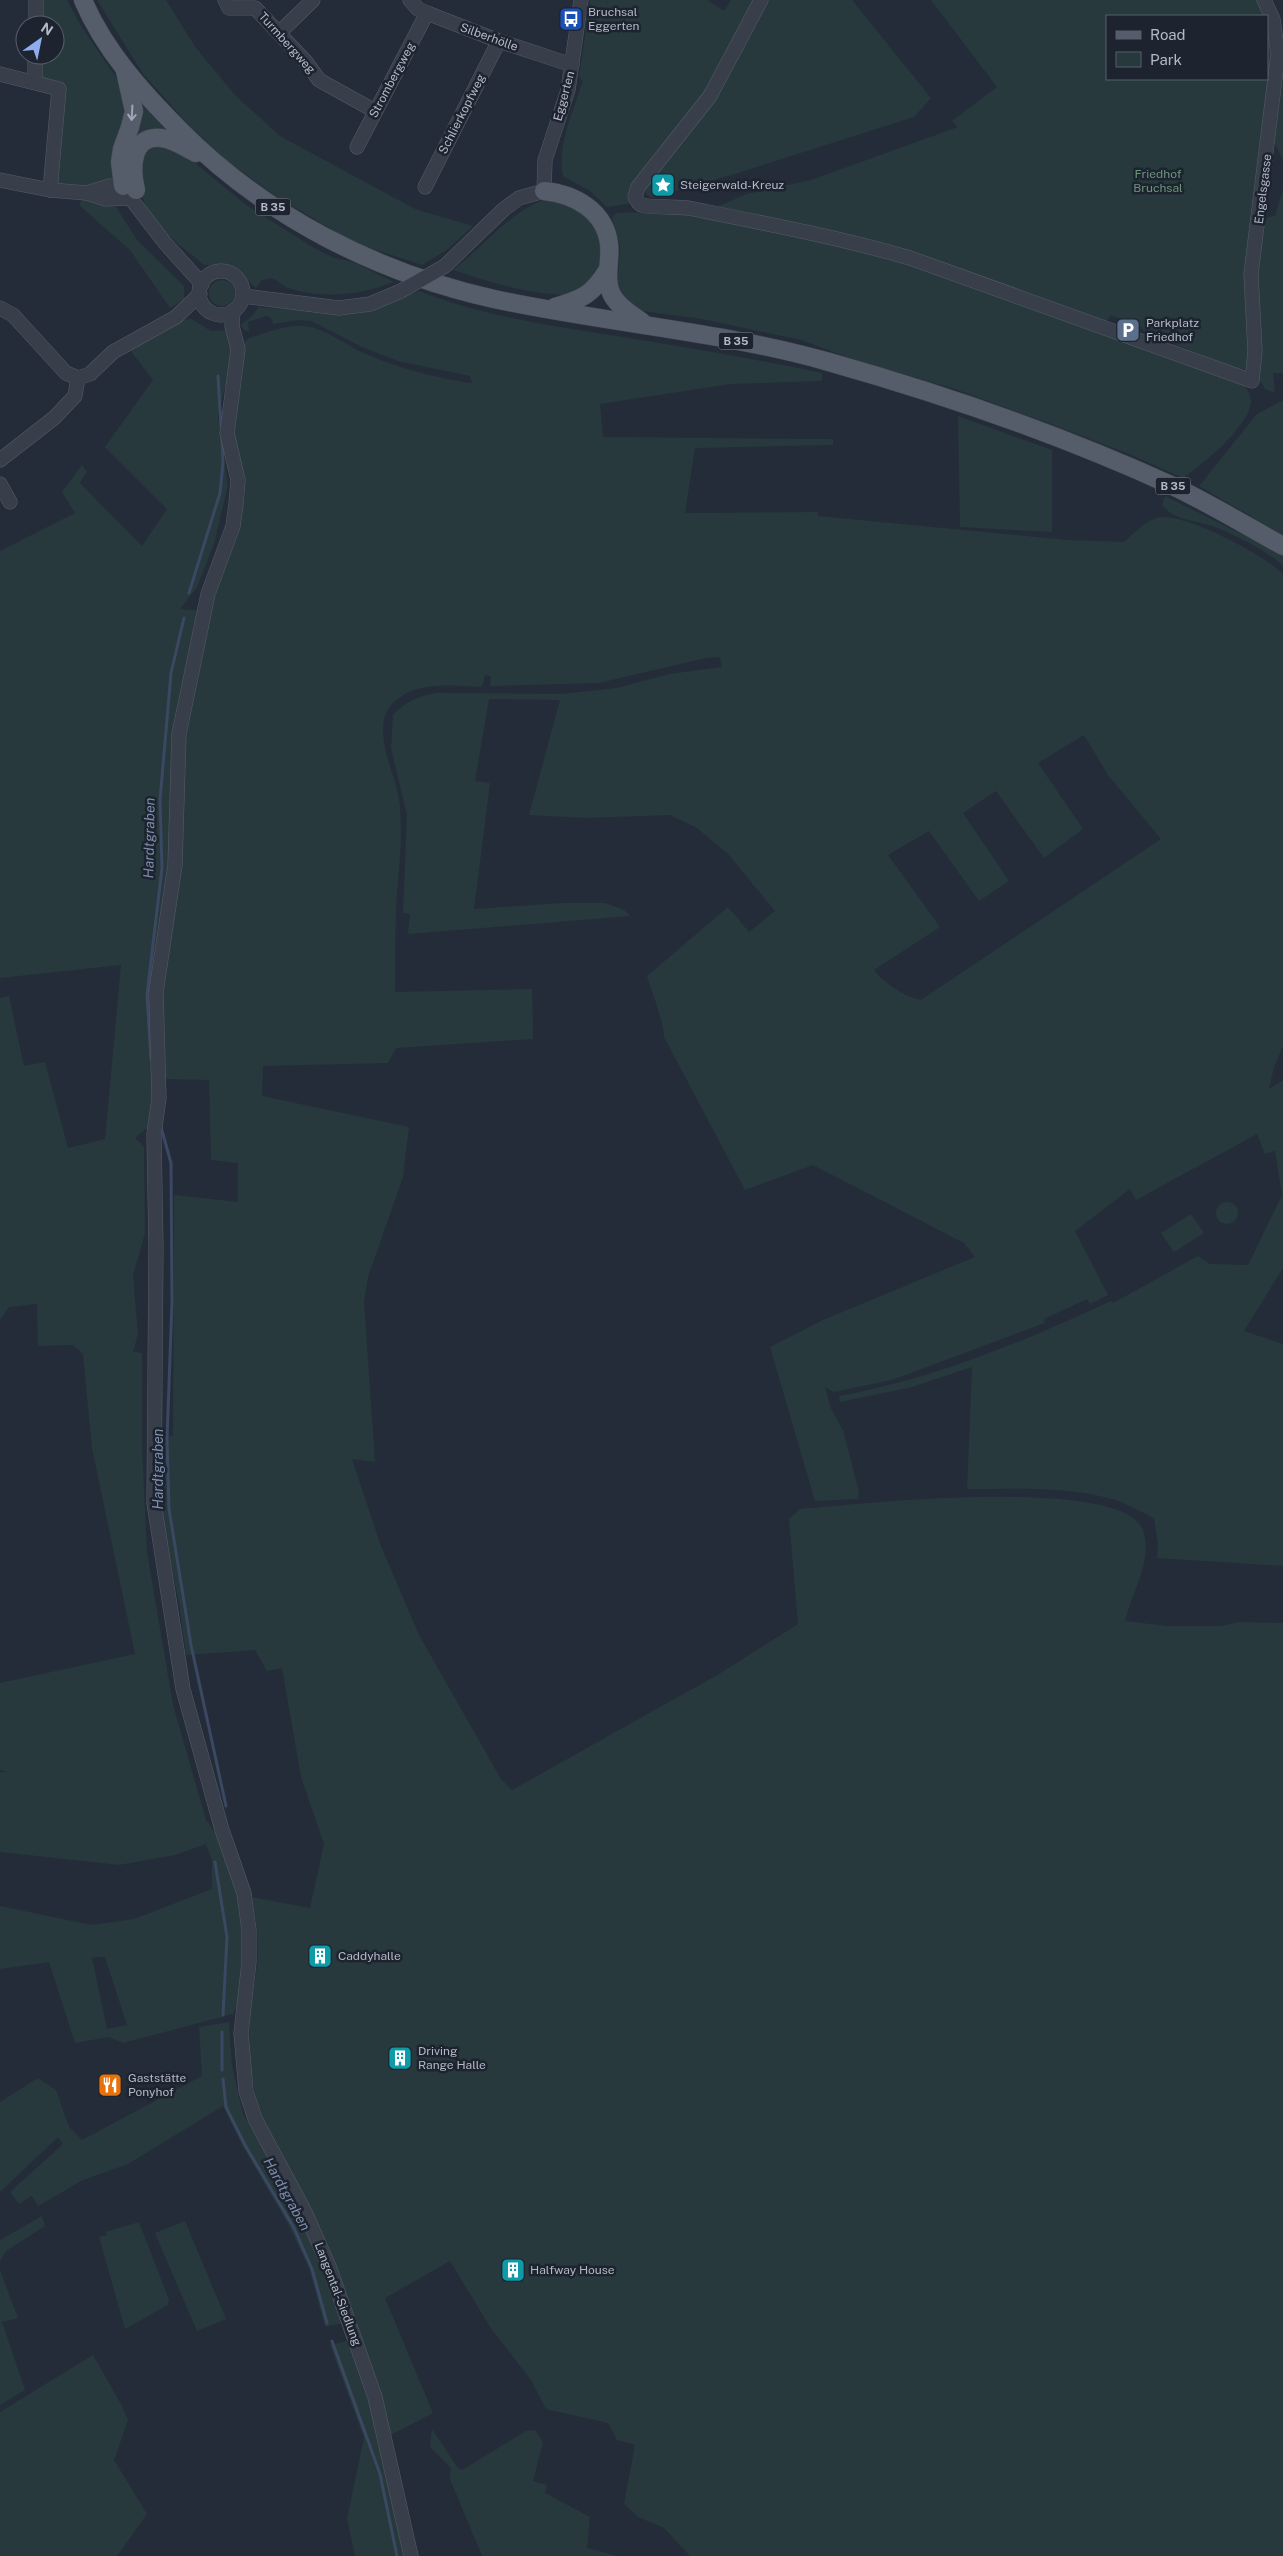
<svg xmlns="http://www.w3.org/2000/svg" width="1283" height="2556" font-family="'Public Sans',sans-serif">
<style>
.green{fill:#27393c;fill-rule:evenodd}
.lines{fill:none;stroke-linecap:round;stroke-linejoin:round}
.stream{stroke:#3b4862;stroke-width:3}
.minor-casing{stroke:#565c68;stroke-width:15}
.major-casing{stroke:#414753;stroke-width:19}
.minor{stroke:#383e4a;stroke-width:14}
.major{stroke:#565d6a;stroke-width:18}
.minor-bridge-casing{stroke:#565c68;stroke-width:15;stroke-linecap:butt}
.minor-bridge{stroke:#383e4a;stroke-width:14}
.oneway{stroke:#a0a7b4}
.labels{text-anchor:middle;stroke-width:5;stroke-linejoin:round;paint-order:stroke}
.shield{fill:#1d232f;stroke:#868c99;stroke-width:1}
.shield-label{font-size:11px;font-weight:bold;fill:#b3b9c6}
.poi-label{font-size:12px;fill:#b3b9c6;stroke:#1d232f;text-anchor:start}
.street-label{font-size:12px;fill:#b3b9c6;stroke:#1d232f}
.park-label{font-size:12px;fill:#6c9579;stroke:#1d232f}
.water-label{font-size:14px;font-style:italic;fill:#7d8eac;stroke:#1d232f}
</style>
<rect width="100%" height="100%" fill="#242c3a"/>
<g class="green">
<path d="M 36,0 L 67,0 L 81,26 L 126,92 L 129,120 L 114,176 L 104,183 L 78,187 L 55,184 L 60,86 L 33,78 L 34,55 L 55,55 L 55,25 L 35,25 Z"/>
<path d="M 97,0 L 166,0 L 196,48 L 235,95 L 280,136 L 415,209 L 473,226 L 448,249 L 422,265 L 355,243 L 277,197 L 225,159 L 187,123 L 143,74 Z"/>
<path d="M 590,0 L 707,0 L 724,11 L 731,0 L 755,0 L 705,92 L 664,149 L 660,147 L 652,157 L 655,159 L 635,180 L 627,197 L 630,200 L 628,204 L 607,207 L 590,191 L 563,176 C 557,144 573,112 583,81 L 579,77 Z"/>
<path d="M 767,0 L 852,0 L 931,98 L 914,117 L 738,173 L 652,198 L 646,194 L 645,187 Z"/>
<path d="M 931,0 L 1259,0 L 1267,17 L 1273,54 L 1251,369 L 1237,369 L 1146,333 L 1141,327 L 1111,315 L 1102,326 L 1241,382 C 1246,388 1251,394 1251,402 C 1249,427 1202,465 1183,478 L 1129,454 L 1054,425 L 952,388 L 855,360 L 801,340 L 702,319 L 642,311 L 628,305 L 617,289 L 620,246 L 612,218 L 616,213 L 709,210 L 747,194 L 811,180 L 958,127 L 952,121 L 997,87 ZM 1107,16 L 1267,16 L 1267,79 L 1107,79 Z"/>
<path d="M 1283,76 L 1283,160 L 1274,142 Z"/>
<path d="M 138,98 L 170,135 L 155,133 L 125,179 Z"/>
<path d="M 157,143 L 188,157 L 246,205 L 311,246 L 332,257 L 355,263 L 394,282 C 360,295 327,299 291,289 C 283,287 279,280 271,278 L 262,280 L 256,288 L 238,271 L 227,266 L 204,265 C 182,246 147,223 141,192 C 138,180 141,165 140,153 Z"/>
<path d="M 1283,189 L 1283,373 L 1273,373 L 1275,393 L 1265,389 L 1258,377 C 1256,323 1253,271 1265,218 L 1275,216 Z"/>
<path d="M 82,199 L 116,207 L 137,240 L 184,286 L 184,299 L 170,308 L 130,250 L 79,205 Z"/>
<path d="M 543,200 C 556,202 570,203 580,210 C 598,222 609,253 597,272 C 592,280 586,287 580,294 C 537,298 494,283 453,270 C 483,247 508,214 543,200 Z"/>
<circle cx="222" cy="293" r="13"/>
<path d="M 419,291 C 485,317 554,326 623,337 C 690,348 756,359 822,373 L 822,381 L 730,384 L 600,404 L 603,437 L 833,439 L 833,445 L 695,448 L 685,513 L 818,512 L 818,516 L 1067,540 L 1124,542 C 1135,533 1147,518 1162,517 C 1188,515 1265,555 1283,574 L 1283,1046 L 1274,1067 L 1269,1089 L 1283,1080 L 1283,1268 L 1244,1331 L 1283,1344 L 1283,1566 L 1157,1558 L 1158,1544 L 1154,1518 C 1141,1512 1126,1503 1112,1499 C 1066,1486 1015,1489 967,1489 L 972,1367 L 912,1387 L 840,1402 L 839,1396 C 934,1379 1025,1341 1111,1301 L 1113,1303 L 1198,1256 L 1210,1264 L 1248,1265 L 1282,1195 L 1275,1151 L 1265,1154 L 1257,1134 L 1136,1200 L 1130,1189 L 1075,1231 L 1108,1295 L 1090,1304 L 1087,1299 L 1044,1319 L 1045,1323 L 892,1380 L 834,1392 L 825,1387 L 831,1409 L 843,1430 L 859,1492 L 858,1499 L 815,1501 L 770,1347 L 823,1320 L 975,1257 L 964,1243 L 813,1165 L 745,1190 L 664,1037 C 664,1022 652,993 647,976 L 728,907 L 749,932 L 775,911 L 728,854 L 697,828 L 670,815 L 586,818 L 529,815 L 560,700 L 489,699 L 475,781 L 490,783 L 474,909 L 564,903 L 605,903 L 624,910 L 630,916 L 408,934 L 410,914 L 403,913 L 407,815 L 391,748 L 393,715 C 406,701 418,696 437,693 L 562,694 L 617,688 L 669,674 L 722,667 L 720,657 L 706,658 L 599,683 L 490,686 L 491,676 L 485,675 L 482,687 C 452,686 416,680 392,704 C 370,728 395,773 399,799 C 404,836 398,872 396,909 C 395,936 395,964 395,992 L 532,989 L 533,1039 L 396,1048 L 388,1063 L 263,1066 L 262,1096 L 409,1127 L 403,1177 L 368,1277 L 364,1302 L 375,1462 L 352,1459 L 381,1546 L 419,1635 L 501,1779 L 512,1790 L 719,1674 L 798,1624 L 789,1519 L 800,1509 C 853,1505 1122,1474 1143,1530 C 1153,1560 1132,1593 1125,1621 L 1167,1626 L 1222,1626 L 1238,1622 L 1283,1623 L 1283,2556 L 690,2556 L 664,2528 L 638,2517 L 624,2504 L 635,2445 L 617,2440 L 608,2423 L 546,2409 L 531,2380 L 490,2327 L 450,2261 L 385,2298 L 433,2413 L 391,2435 L 349,2300 L 312,2210 L 259,2116 L 250,2065 L 249,2019 L 258,1959 L 257,1929 L 252,1897 L 310,1908 L 324,1844 L 301,1777 L 282,1668 L 267,1671 L 255,1650 L 186,1655 L 179,1603 L 159,1503 L 159,1436 L 173,1436 L 174,1195 L 238,1202 L 238,1163 L 211,1160 L 209,1080 L 166,1079 L 165,1107 L 151,1125 L 135,1138 L 144,1147 L 145,1233 L 133,1275 L 138,1334 L 133,1352 L 142,1353 L 142,1448 L 147,1552 L 173,1705 L 206,1820 C 228,1849 245,1894 246,1931 C 247,1954 241,1980 238,2004 L 233,2014 L 123,2043 L 109,2037 L 75,2043 L 49,1962 L 0,1969 L 0,1906 L 92,1925 L 134,1919 L 212,1889 L 212,1861 L 206,1844 L 175,1855 L 119,1865 L 0,1852 L 0,1772 L 7,1772 L 0,1770 L 0,1683 L 135,1654 L 92,1448 L 83,1354 L 73,1345 L 38,1346 L 37,1304 L 9,1307 L 0,1320 L 0,998 L 9,996 L 24,1066 L 45,1062 L 68,1148 L 105,1139 L 121,965 L 0,978 L 0,551 L 75,513 L 62,492 L 82,465 L 87,472 L 80,483 L 142,546 L 167,509 L 105,447 L 153,380 L 130,350 L 181,320 L 192,319 L 211,331 L 227,330 L 233,354 L 218,417 L 228,485 L 214,544 L 197,587 L 180,609 L 207,611 L 238,534 L 243,471 L 232,429 L 244,356 L 244,343 L 249,338 C 266,333 287,324 305,326 C 326,329 343,343 361,352 C 392,366 438,379 472,383 L 470,376 L 398,361 L 362,347 L 311,321 L 298,320 L 273,324 L 272,319 L 267,316 L 248,322 L 249,331 L 244,330 L 240,325 L 250,318 L 259,307 L 343,313 L 363,310 ZM 1084,735 L 1108,775 L 1161,839 L 921,1000 C 903,996 885,984 874,970 L 940,927 L 888,855 L 929,831 L 979,901 L 1009,881 L 963,813 L 996,791 L 1044,858 L 1083,829 L 1038,763 ZM 96,1957 L 105,1957 L 127,2025 L 107,2029 L 92,1958 Z"/>
<path d="M 1283,400 L 1283,535 L 1199,486 L 1257,414 Z"/>
<path d="M 958,416 L 1052,450 L 1052,532 L 960,527 Z"/>
<path d="M 1165,496 L 1272,549 L 1283,555 L 1283,566 C 1266,550 1237,536 1215,527 C 1197,520 1174,521 1162,505 Z"/>
<circle cx="1227" cy="1213" r="11"/>
<path d="M 1191,1214 L 1204,1233 L 1174,1252 L 1161,1233 Z"/>
<path d="M 229,2022 L 232,2066 L 243,2114 L 305,2221 L 343,2323 L 325,2327 L 309,2268 L 288,2224 L 242,2145 L 223,2106 L 128,2164 L 83,2180 L 38,2206 L 32,2196 L 19,2204 L 10,2192 L 63,2144 L 58,2137 L 0,2192 L 0,2102 L 38,2078 L 56,2090 L 69,2127 L 82,2140 L 202,2076 L 199,2027 Z"/>
<path d="M 42,2216 L 45,2226 L 6,2251 L 0,2261 L 0,2240 Z"/>
<path d="M 185,2221 L 226,2319 L 197,2331 L 155,2233 Z"/>
<path d="M 139,2222 L 169,2300 L 168,2305 L 125,2329 L 99,2237 L 107,2235 L 105,2232 Z"/>
<path d="M 0,2270 L 18,2318 L 2,2322 L 25,2390 L 0,2405 Z"/>
<path d="M 348,2341 L 369,2398 L 381,2442 L 403,2556 L 355,2556 L 347,2519 L 364,2438 L 330,2345 Z"/>
<path d="M 93,2355 L 121,2404 L 128,2420 L 114,2460 L 147,2514 L 117,2556 L 0,2556 L 0,2412 Z"/>
<path d="M 432,2429 L 458,2468 L 462,2470 L 526,2431 L 535,2430 L 543,2442 L 533,2481 L 547,2485 L 545,2493 L 590,2517 L 587,2548 L 618,2556 L 482,2556 L 450,2479 L 451,2468 L 430,2447 Z"/>
</g>
<g class="lines">
<g class="stream">
<path d="M 218,376 L 221,427"/>
<path d="M 189,593 L 220,493 L 223,463 L 222,439"/>
<path d="M 151,1059 L 147,995 L 162,868 L 160,800 L 171,673 L 184,618"/>
<path d="M 161,1127 L 171,1163 L 172,1302 L 167,1439 L 169,1509 L 191,1645 L 226,1806"/>
<path d="M 215,1862 L 227,1937 L 223,2015"/>
<path d="M 222,2070 L 222,2032"/>
<path d="M 223,2079 L 226,2107 L 245,2145 L 294,2228 L 312,2269 L 327,2323"/>
<path d="M 332,2341 L 380,2474 L 397,2556"/>
</g>
<g class="minor-casing">
<g id="minor">
<path d="M 225,0 L 229,8 L 255,8 L 306,62 L 319,80 L 375,111"/>
<path d="M 410,0 L 418,9 L 427,13 L 499,41 L 572,65"/>
<path d="M 761,0 L 710,96 L 638,187 L 635,197 C 637,200 638,204 642,205 C 651,208 676,206 688,208 C 763,223 837,237 910,258 L 1252,381 L 1255,351 L 1251,274 L 1278,54 L 1273,19 L 1264,0"/>
<path d="M 36,25 L 36,0"/>
<path d="M 279,33 L 313,0"/>
<path d="M 0,74 L 59,89 L 50,190"/>
<path d="M 35,82 L 35,55"/>
<path d="M 357,147 L 427,13"/>
<path d="M 0,180 L 50,190 L 87,193 L 106,199 L 129,198 L 136,190"/>
<path d="M 425,187 L 499,41"/>
<path d="M 125,191 L 165,243 L 202,284"/>
<path d="M 87,193 L 110,186 L 132,188"/>
<path d="M 445,266 L 504,209 L 519,198 L 544,191 L 545,160 L 568,90 L 581,0"/>
<circle cx="221" cy="293" r="22"/>
<path d="M 243,296 L 339,308 L 370,304 L 401,291"/>
<path d="M 0,308 L 13,315 L 66,373 L 78,378 L 90,374 L 113,352 L 176,317 L 200,294"/>
<path d="M 233,311 L 232,326 L 238,349 L 227,433 L 238,480 L 236,504 L 233,526 L 208,594 L 179,734 L 175,865 L 156,992 L 159,1098 L 154,1134 L 156,1248 L 154,1503 L 183,1689 L 222,1830 L 244,1893 L 249,1930 L 249,1962 L 241,2033 L 246,2091 L 255,2119 L 305,2212 L 330,2269 L 375,2397 L 411,2556"/>
<path d="M 0,460 L 54,418 L 75,396 L 78,378"/>
<path d="M 0,484 L 10,502"/>
</g>
</g>
<g class="major-casing">
<g id="major">
<path d="M 83,0 C 104,50 143,93 180,130 C 265,216 377,273 494,299 C 605,323 720,331 829,362 C 946,395 1064,436 1175,487 C 1212,505 1247,526 1283,546"/>
<path d="M 123,186 L 120,162 L 122,149 L 130,127 L 134,111 L 125,71"/>
<path d="M 136,190 C 131,170 130,135 161,138 C 173,139 186,148 196,153"/>
<path d="M 544,191 C 575,194 605,211 609,244 C 611,260 605,275 610,290 C 614,304 631,314 642,322"/>
<path d="M 555,307 C 582,299 592,295 607,271"/>
</g>
</g>
<use href="#minor" class="minor"/>
<use href="#major" class="major"/>
<g class="minor-bridge-casing">
<path id="minor-bridge" d="M 401,291 L 445,266"/>
</g>
<use href="#minor-bridge" class="minor-bridge"/>
</g>
<defs><path id="oneway-shaft" d="M-6 0H5M1.5-3L5.5 0L1.5 3" fill="none" stroke-width="1.6" stroke-linecap="round" stroke-linejoin="round" transform="scale(1.25)"/></defs>
<use class="oneway" href="#oneway-shaft" transform="translate(132 113) rotate(93)"/>
<defs>
<g id="bus-square" transform="scale(1.25)"><rect x="-9" y="-9" width="18" height="18" rx="4" fill="#1a4fb4" stroke="#1d232f"/><path d="M-5-6H5V4H4V6H2V4H-2V6H-4V4H-5ZM-3.5-4V0h7V-4ZM-3.5 1.2v1.5H-2V1.2ZM2 1.2v1.5H3.5V1.2Z" fill="#fff"/></g>
<g id="sight-square" transform="scale(1.25)"><rect x="-9" y="-9" width="18" height="18" rx="4" fill="#0f9aa8" stroke="#1d232f"/><path d="M0-6L1.8-2.2L6-1.7L2.9 1.2L3.7 5.4L0 3.3L-3.7 5.4L-2.9 1.2L-6-1.7L-1.8-2.2Z" fill="#fff"/></g>
<g id="parking-square" transform="scale(1.25)"><rect x="-9" y="-9" width="18" height="18" rx="4" fill="#5c6f8a" stroke="#1d232f"/><path d="M-3.5-5.5H1a3.5 3.5 0 0 1 0 7H-1V5.5H-3.5ZM-1-3.4V-.6H.8a1.4 1.4 0 0 0 0-2.8Z" fill="#fff"/></g>
<g id="building-square" transform="scale(1.25)"><rect x="-9" y="-9" width="18" height="18" rx="4" fill="#0f9aa8" stroke="#1d232f"/><path d="M-4-6H4V6H1V3H-1V6H-4ZM-2.5-4.3h1.7v1.8h-1.7ZM.8-4.3h1.7v1.8H.8ZM-2.5-1h1.7V.8h-1.7ZM.8-1h1.7V.8H.8Z" fill="#fff"/></g>
<g id="restaurant-square" transform="scale(1.25)"><rect x="-9" y="-9" width="18" height="18" rx="4" fill="#e8710a" stroke="#1d232f"/><path d="M-5-6h1v4h1v-4h1v4h1v-4h1v5L-1.5 .5V6h-2V.5L-5-1ZM5-6V6H3V1.5H1.5Q1.5-4 5-6Z" fill="#fff"/></g>
</defs>
<g fill-rule="evenodd">
<use href="#bus-square" x="571" y="19"/>
<use href="#sight-square" x="663" y="185"/>
<use href="#parking-square" x="1128" y="330"/>
<use href="#building-square" x="320" y="1956"/>
<use href="#building-square" x="400" y="2058"/>
<use href="#restaurant-square" x="110" y="2085"/>
<use href="#building-square" x="513" y="2270"/>
</g>
<g class="labels">
<g class="shield">
<rect x="255.5" y="198.5" width="35" height="17" rx="4"/>
<rect x="718.5" y="332.5" width="35" height="17" rx="4"/>
<rect x="1155.5" y="477.5" width="35" height="17" rx="4"/>
</g>
<g class="shield-label">
<text x="273" y="211">B 35</text>
<text x="736" y="345">B 35</text>
<text x="1173" y="490">B 35</text>
</g>
<g class="poi-label">
<text x="588" y="16">Bruchsal<tspan x="588" dy="14">Eggerten</tspan></text>
<text x="680" y="189">Steigerwald-Kreuz</text>
<text x="1146" y="327">Parkplatz<tspan x="1146" dy="14">Friedhof</tspan></text>
<text x="338" y="1960">Caddyhalle</text>
<text x="418" y="2055">Driving<tspan x="418" dy="14">Range Halle</tspan></text>
<text x="128" y="2082">Gaststätte<tspan x="128" dy="14">Ponyhof</tspan></text>
<text x="530" y="2274">Halfway House</text>
</g>
<g class="street-label">
<text transform="translate(489 37) rotate(20)" y="4">Silberhölle</text>
<text transform="translate(287 43) rotate(48)" y="4">Turmbergweg</text>
<text transform="translate(392 80) rotate(-62)" y="4">Strombergweg</text>
<text transform="translate(564 96) rotate(-75)" y="4">Eggerten</text>
<text transform="translate(462 114) rotate(-63)" y="4">Schlierkopfweg</text>
<text transform="translate(1263 189) rotate(-83)" y="4">Engelsgasse</text>
<text transform="translate(338 2294) rotate(69)" y="4">Langental-Siedlung</text>
</g>
<g class="park-label">
<text x="1158" y="178">Friedhof<tspan x="1158" dy="14">Bruchsal</tspan></text>
</g>
<g class="water-label">
<text transform="translate(149 838) rotate(-89)" y="5">Hardtgraben</text>
<text transform="translate(158 1469) rotate(-90)" y="5">Hardtgraben</text>
<text transform="translate(287 2194) rotate(61)" y="5">Hardtgraben</text>
</g>
</g>
<rect x="1106" y="15" width="162" height="65" fill="#1d232f" stroke="#595f6b"/>
<rect x="1116" y="31" width="25" height="8" fill="#565d6a" stroke="#595f6b"/>
<text x="1150" y="40" font-size="15" fill="#b3b9c6">Road</text>
<rect x="1116" y="52" width="25" height="15" fill="#27393c" stroke="#595f6b"/>
<text x="1150" y="65" font-size="15" fill="#b3b9c6">Park</text>
<g transform="translate(40 40) rotate(33)"><circle r="24" fill="#1d232f" stroke="#595f6b"/>
<path d="M0-4L9 19L0 12L-9 19Z" fill="#8eacf0"/>
<text y="-8" font-size="14" font-weight="bold" text-anchor="middle" fill="#b3b9c6">N</text>
</g>
</svg>
